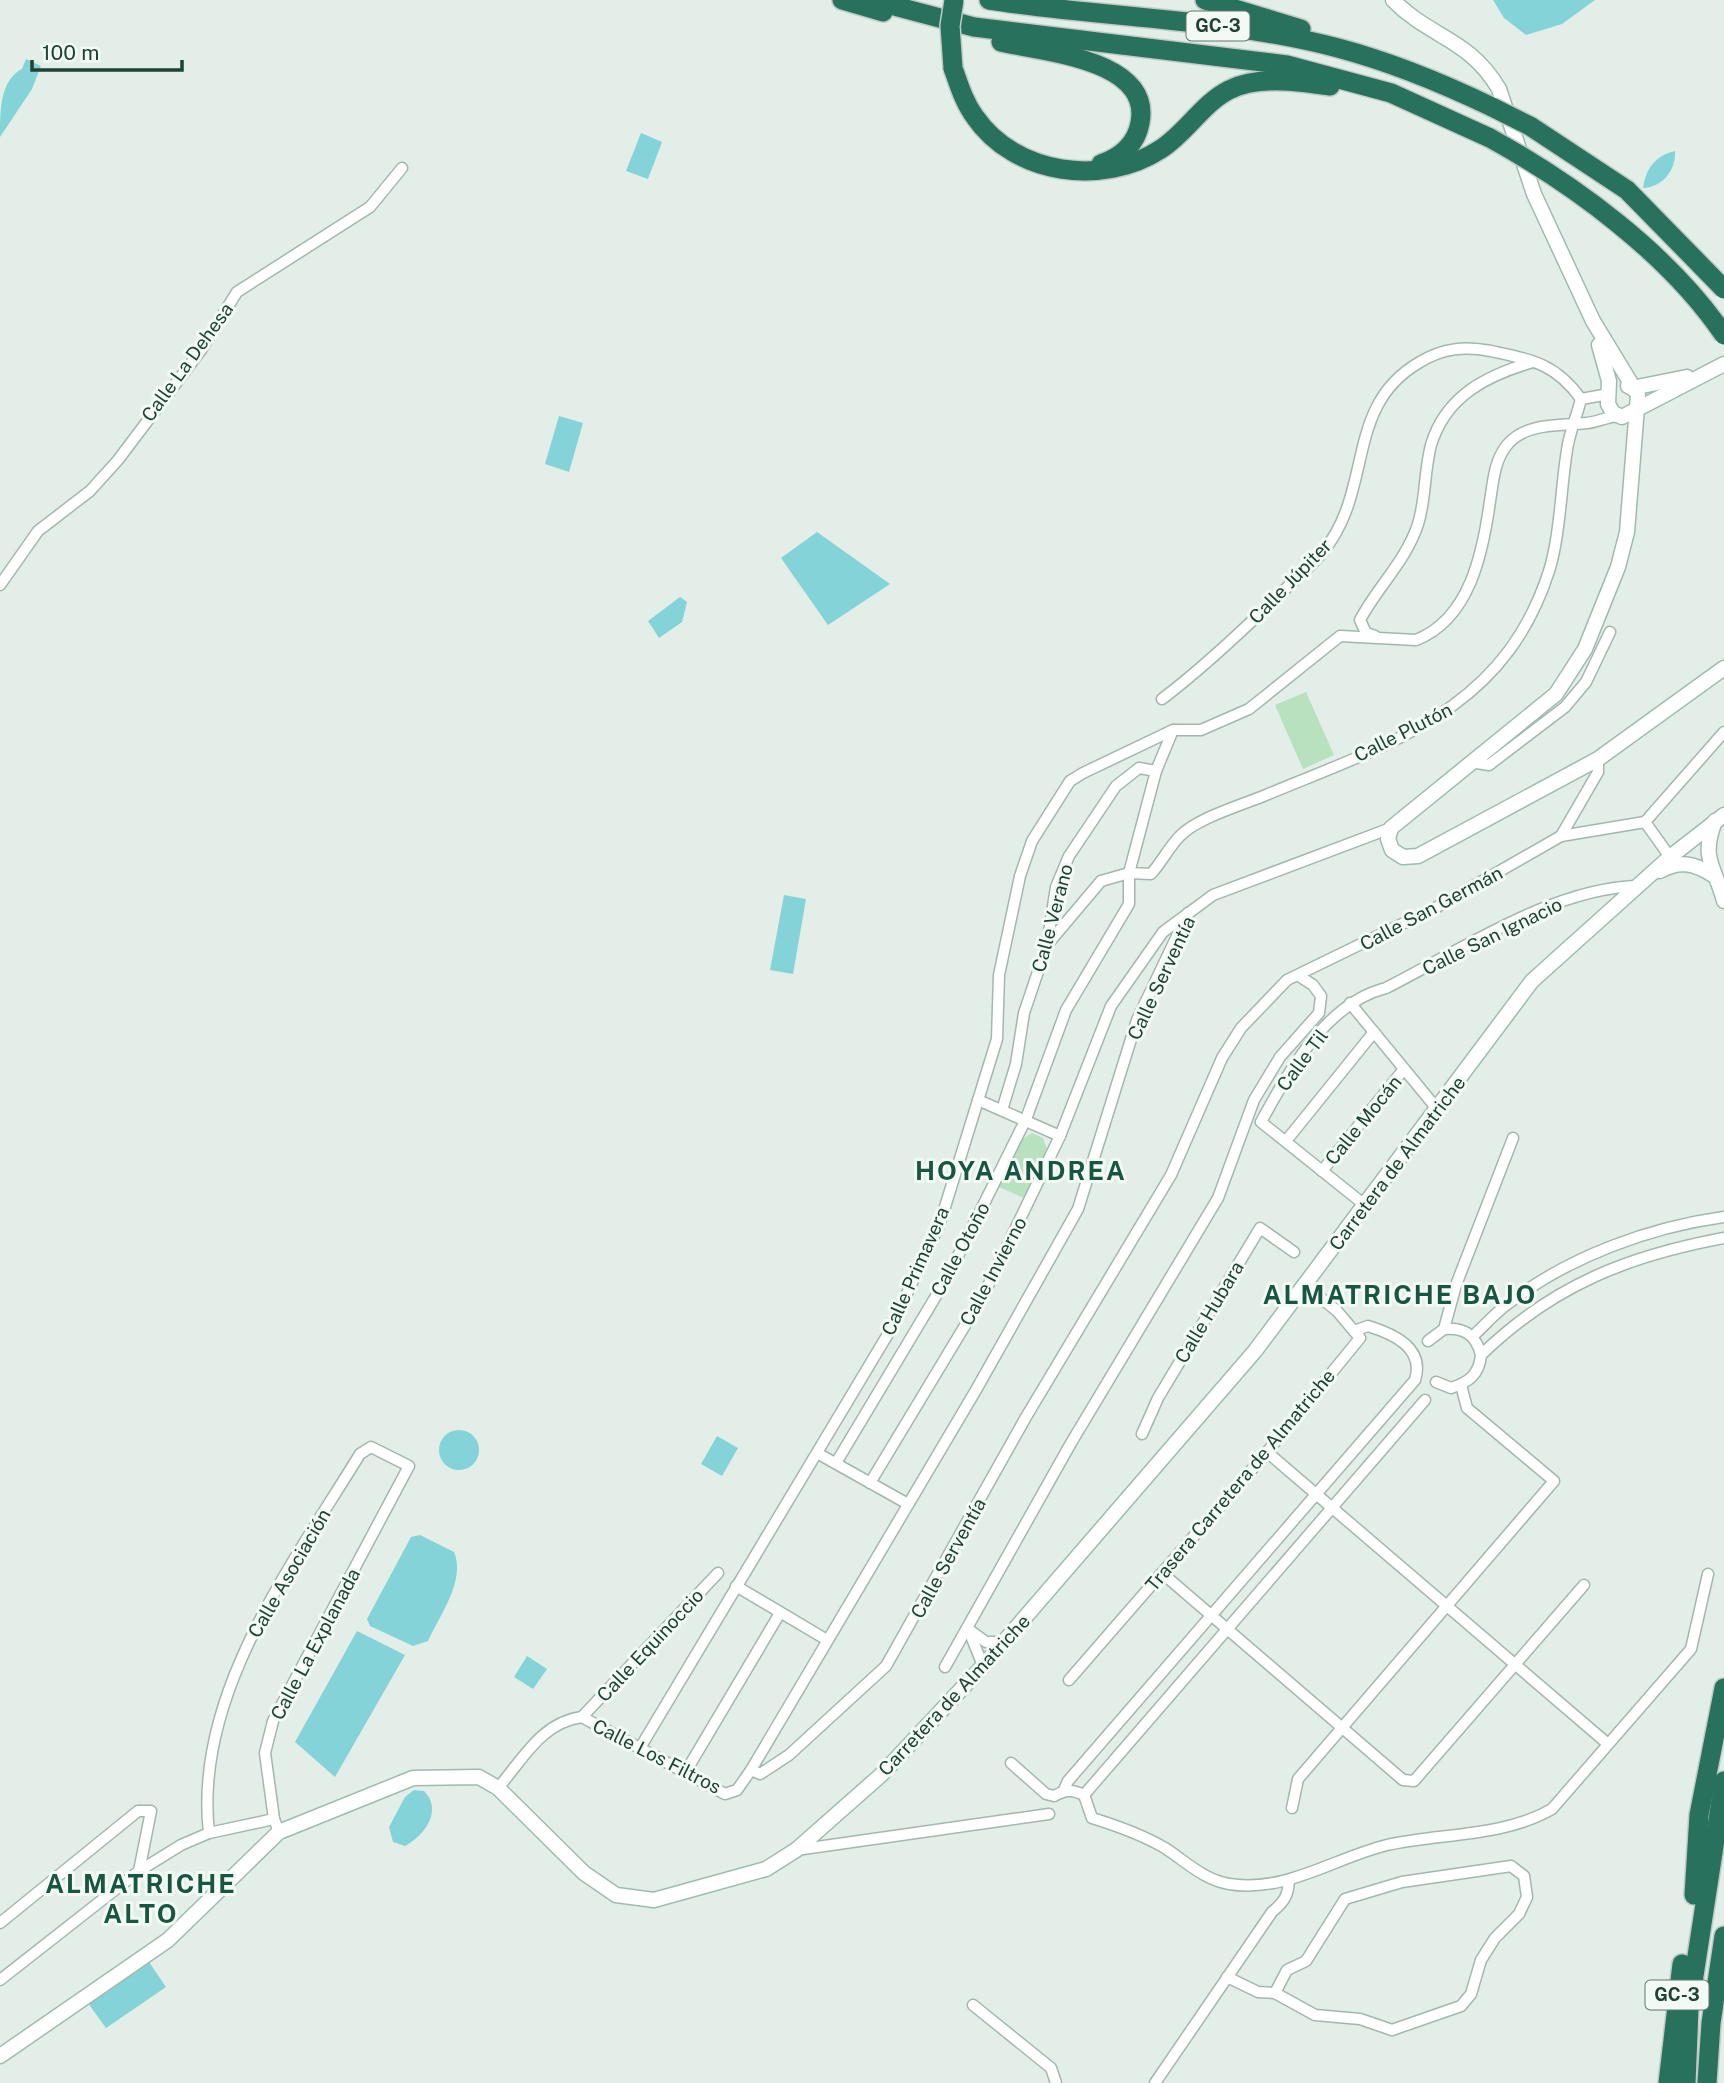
<svg xmlns="http://www.w3.org/2000/svg" width="1724" height="2083" font-family="'Public Sans',sans-serif">
<style>
.green{fill:#b8e1c0}
.water{fill:#84d3d9}
.lines{fill:none;stroke-linecap:round;stroke-linejoin:round}
.street-casing{stroke:#a4b7ae;stroke-width:13}
.secondary-casing{stroke:#9fbbaf;stroke-width:17}
.highway-casing{stroke:#c1cac6;stroke-width:22}
.street{stroke:#fff;stroke-width:10}
.secondary{stroke:#fff;stroke-width:14}
.highway{stroke:#28715c;stroke-width:19}
.highway-bridge-casing{stroke:#c1cac6;stroke-width:22;stroke-linecap:butt}
.highway-bridge{stroke:#28715c;stroke-width:19}
.labels{text-anchor:middle;stroke-width:6;stroke-linejoin:round;paint-order:stroke}
.shield{fill:#f3faf6;stroke:#5f786f;stroke-width:2}
.shield-label{font-size:18px;font-weight:bold;fill:#204135}
.street-label{font-size:19px;fill:#204135;stroke:#f3faf6}
.district-label{font-size:26px;font-weight:bold;letter-spacing:2px;fill:#195642;stroke:#f3faf6}
</style>
<rect width="100%" height="100%" fill="#e2eee7"/>
<g class="green">
<path d="M 1306,692 L 1334,755 L 1303,769 L 1275,705 Z"/>
<path d="M 1032,1133 L 1043,1138 L 1047,1149 L 1024,1198 L 999,1187 L 1023,1139 Z"/>
</g>
<g class="water">
<path d="M 1493,0 L 1595,0 L 1562,24 L 1526,35 L 1504,18 Z"/>
<path d="M 26,59 L 41,66 L 32,89 L 0,137 C 0,111 0,80 22,69 Z"/>
<path d="M 641,133 L 662,142 L 648,179 L 626,171 Z"/>
<path d="M 1675,151 C 1676,170 1663,187 1643,188 C 1646,168 1655,156 1675,151 Z"/>
<path d="M 559,416 L 583,423 L 569,472 L 545,464 Z"/>
<path d="M 817,532 L 890,584 L 828,625 L 781,558 Z"/>
<path d="M 680,597 L 687,602 L 682,622 L 659,638 L 648,621 Z"/>
<path d="M 784,895 L 806,899 L 793,974 L 770,970 Z"/>
<circle cx="459" cy="1450" r="20"/>
<path d="M 717,1436 L 738,1448 L 722,1476 L 701,1464 Z"/>
<path d="M 420,1535 L 454,1552 C 466,1580 440,1615 428,1641 L 413,1646 L 370,1626 L 367,1619 L 411,1537 Z"/>
<path d="M 357,1631 L 405,1655 L 335,1777 L 295,1742 Z"/>
<path d="M 527,1656 L 547,1669 L 533,1689 L 514,1677 Z"/>
<path d="M 414,1790 L 424,1791 C 443,1810 425,1835 405,1846 L 393,1842 L 389,1827 L 405,1797 Z"/>
<path d="M 149,1962 L 166,1987 L 106,2028 L 88,2003 Z"/>
</g>
<g class="lines">
<g class="street-casing">
<g id="street">
<path d="M 1581,399 L 1609,394"/>
<path d="M 0,585 L 38,531 L 90,491 L 118,460 L 201,350 L 237,292 L 370,207 L 402,168"/>
<path d="M 1375,636 L 1366,633 L 1360,620 C 1378,586 1406,561 1418,524 C 1426,499 1424,471 1431,445 C 1446,395 1488,375 1533,362"/>
<path d="M 1162,699 C 1203,668 1240,633 1277,597 C 1292,582 1309,569 1322,553 C 1375,490 1343,406 1420,362 C 1443,348 1465,346 1491,351 C 1532,360 1555,363 1581,399"/>
<path d="M 1471,762 L 1489,765 L 1565,707 L 1586,682 L 1610,632"/>
<path d="M 1645,822 L 1724,732"/>
<path d="M 1645,822 L 1670,857"/>
<path d="M 1561,836 L 1645,822"/>
<path d="M 1188,913 L 1137,1020 L 1078,1209 L 976,1390 L 751,1770 L 760,1774 L 789,1755 L 886,1666 L 1026,1417 L 1171,1175 L 1222,1058 L 1241,1028 L 1287,980 L 1437,907 L 1561,836 L 1598,772 L 1598,759"/>
<path d="M 1047,945 L 1101,881 L 1129,873 L 1151,874 C 1161,863 1169,847 1180,836 C 1197,818 1242,805 1266,795 C 1388,744 1504,712 1549,571 C 1560,537 1561,486 1567,450 C 1569,433 1577,416 1581,399"/>
<path d="M 1350,1003 L 1438,1110"/>
<path d="M 978,1100 L 1060,1136"/>
<path d="M 1002,1110 L 1016,1064 L 1024,1013 L 1047,945 L 1056,887 L 1069,856 L 1116,786 L 1139,768 L 1156,771"/>
<path d="M 1286,1141 L 1374,1032"/>
<path d="M 1322,1171 L 1404,1069"/>
<path d="M 1366,1206 L 1261,1122 C 1289,1071 1326,1003 1386,988 C 1461,950 1555,887 1639,886"/>
<path d="M 1444,1329 L 1456,1285 L 1513,1138"/>
<path d="M 1473,1336 C 1485,1325 1496,1312 1509,1303 C 1568,1257 1650,1227 1724,1217"/>
<path d="M 1428,1341 L 1444,1329 C 1464,1327 1476,1335 1481,1355 C 1479,1375 1469,1382 1451,1388 L 1436,1382"/>
<path d="M 1481,1355 C 1553,1285 1628,1256 1724,1238"/>
<path d="M 1142,1434 L 1158,1398 L 1260,1228 L 1294,1252"/>
<path d="M 1267,1452 L 1608,1744"/>
<path d="M 817,1453 L 908,1504"/>
<path d="M 836,1463 L 948,1276 L 1026,1119 L 1066,1010 L 1129,904 L 1129,873 L 1156,771 L 1173,730"/>
<path d="M 870,1483 L 984,1294 L 1060,1136 L 1111,1006 L 1163,932 L 1213,895 L 1391,828"/>
<path d="M 1162,1573 L 1403,1780 L 1414,1781 L 1584,1585"/>
<path d="M 736,1586 L 827,1640"/>
<path d="M 968,1629 L 986,1642 L 1005,1642"/>
<path d="M 969,1631 L 983,1666"/>
<path d="M 945,1667 L 1071,1443 L 1218,1198 L 1254,1100 L 1280,1057 L 1319,1013 L 1321,996 L 1313,985 L 1299,976"/>
<path d="M 1069,1680 L 1267,1452 L 1360,1338 L 1337,1311 L 1305,1285"/>
<path d="M 582,1717 L 718,1573"/>
<path d="M 640,1748 L 888,1334 L 940,1223 L 997,1039 L 999,975 L 1020,876 L 1032,841 L 1070,781 L 1083,773 L 1173,730 L 1201,730 L 1249,709 L 1340,636 L 1416,640 C 1470,619 1483,552 1490,501 C 1493,483 1494,461 1507,445 C 1526,422 1561,426 1587,423 C 1597,422 1607,417 1618,416"/>
<path d="M 1011,1763 L 1046,1794 L 1054,1796 C 1065,1790 1072,1789 1084,1795 L 1092,1818 C 1118,1826 1141,1834 1165,1848 C 1185,1861 1204,1880 1229,1884 C 1286,1893 1334,1858 1387,1845 C 1441,1833 1504,1837 1552,1809 L 1691,1649 L 1708,1574"/>
<path d="M 685,1773 L 780,1613"/>
<path d="M 498,1788 C 523,1759 542,1722 582,1717 L 725,1794 L 737,1790 L 751,1770"/>
<path d="M 1064,1790 L 1068,1781 L 1415,1380 C 1425,1348 1394,1334 1368,1326 L 1354,1331"/>
<path d="M 1084,1795 L 1425,1400"/>
<path d="M 1292,1808 L 1298,1779 L 1554,1481 L 1467,1408 L 1461,1385"/>
<path d="M 209,1833 C 193,1696 292,1565 360,1454 L 371,1447 L 409,1466 L 273,1721 L 265,1753 L 274,1819 L 279,1832"/>
<path d="M 796,1850 L 1049,1814"/>
<path d="M 0,1923 L 138,1811 L 151,1811 L 139,1871"/>
<path d="M 1227,1977 L 1258,1992 L 1275,1993 L 1315,2015 L 1360,2019 L 1392,2030 L 1461,2006 L 1471,1994 L 1481,1960 L 1495,1938 L 1519,1914 L 1527,1897 L 1524,1876 L 1511,1866 L 1402,1882 L 1345,1899 L 1306,1961 L 1287,1970 L 1275,1993"/>
<path d="M 0,1980 L 139,1871 L 181,1845 L 209,1833 L 274,1819"/>
<path d="M 973,2005 L 1051,2068 L 1056,2083"/>
<path d="M 1155,2083 L 1272,1912 C 1284,1902 1288,1896 1289,1881"/>
</g>
</g>
<g class="secondary-casing">
<g id="secondary">
<path d="M 1393,0 C 1430,38 1469,38 1499,89 L 1534,194 L 1593,321 L 1638,395 L 1627,532 L 1618,567 L 1585,649 L 1556,694 L 1391,828 L 1388,839 L 1392,850 L 1403,857 L 1418,856 L 1598,759 L 1724,668"/>
<path d="M 1599,345 L 1609,381 L 1608,404 L 1613,413 L 1622,417 L 1724,364"/>
<path d="M 1628,386 L 1632,388 L 1687,377"/>
<path d="M 1715,821 C 1700,860 1715,866 1724,901"/>
<path d="M 1660,871 C 1679,860 1694,863 1713,875"/>
<path d="M 0,2056 L 168,1940 L 279,1832 L 413,1778 L 479,1777 L 498,1788 L 584,1873 L 616,1895 L 654,1900 L 766,1869 L 796,1850 L 881,1775 L 983,1666 L 1255,1351 L 1532,981 L 1670,857 L 1724,815"/>
</g>
</g>
<g class="highway-casing">
<g id="highway">
<path d="M 842,0 L 883,12"/>
<path d="M 872,0 L 974,27 L 1287,65 L 1391,93 L 1490,138"/>
<path d="M 989,0 C 1104,18 1224,18 1338,48 C 1391,62 1442,83 1492,107"/>
<path d="M 1205,0 L 1301,29"/>
<path d="M 1001,42 C 1043,52 1152,59 1140,123 C 1136,145 1121,157 1101,164"/>
<path d="M 953,68 C 959,85 964,102 975,117 C 1015,175 1103,187 1161,149 C 1186,133 1203,103 1229,90 C 1258,75 1299,82 1330,86"/>
<path d="M 1694,1895 L 1699,1815 L 1724,1688"/>
<path d="M 1668,2083 L 1682,1964"/>
<path d="M 1686,2083 L 1689,2008 L 1724,1781"/>
<path d="M 1707,2083 L 1711,2023 L 1724,1936"/>
</g>
</g>
<use href="#street" class="street"/>
<use href="#secondary" class="secondary"/>
<use href="#highway" class="highway"/>
<g class="highway-bridge-casing">
<g id="highway-bridge">
<path d="M 953,68 L 950,26 L 954,0"/>
<path d="M 1492,107 L 1530,126 L 1627,190 L 1724,289"/>
<path d="M 1490,138 C 1575,185 1669,254 1724,335"/>
</g>
</g>
<use href="#highway-bridge" class="highway-bridge"/>
</g>
<g class="labels">
<g class="shield">
<rect x="1186.5" y="11.5" width="63" height="29" rx="5"/>
<rect x="1645.5" y="1980.5" width="63" height="29" rx="5"/>
</g>
<g class="shield-label">
<text x="1218" y="32">GC-3</text>
<text x="1677" y="2001">GC-3</text>
</g>
<g class="street-label">
<text transform="translate(187 362) rotate(-54)" y="7">Calle La Dehesa</text>
<text transform="translate(1290 581) rotate(-46)" y="7">Calle Júpiter</text>
<text transform="translate(1403 732) rotate(-27)" y="7">Calle Plutón</text>
<text transform="translate(1431 908) rotate(-28)" y="7">Calle San Germán</text>
<text transform="translate(1052 918) rotate(-75)" y="7">Calle Verano</text>
<text transform="translate(1492 936) rotate(-26)" y="7">Calle San Ignacio</text>
<text transform="translate(1161 978) rotate(-65)" y="7">Calle Serventía</text>
<text transform="translate(1302 1060) rotate(-53)" y="7">Calle Til</text>
<text transform="translate(1363 1120) rotate(-51)" y="7">Calle Mocán</text>
<text transform="translate(1397 1163) rotate(-53)" y="7">Carretera de Almatriche</text>
<text transform="translate(960 1249) rotate(-62)" y="7">Calle Otoño</text>
<text transform="translate(915 1271) rotate(-66)" y="7">Calle Primavera</text>
<text transform="translate(993 1271) rotate(-62)" y="7">Calle Invierno</text>
<text transform="translate(1209 1312) rotate(-59)" y="7">Calle Hubara</text>
<text transform="translate(1240 1480) rotate(-50)" y="7">Trasera Carretera de Almatriche</text>
<text transform="translate(948 1558) rotate(-61)" y="7">Calle Serventía</text>
<text transform="translate(289 1573) rotate(-60)" y="7">Calle Asociación</text>
<text transform="translate(315 1644) rotate(-62)" y="7">Calle La Explanada</text>
<text transform="translate(650 1645) rotate(-47)" y="7">Calle Equinoccio</text>
<text transform="translate(954 1695) rotate(-47)" y="7">Carretera de Almatriche</text>
<text transform="translate(657 1756) rotate(27)" y="7">Calle Los Filtros</text>
</g>
<g class="district-label">
<text x="1021" y="1180">HOYA ANDREA</text>
<text x="1400" y="1304">ALMATRICHE BAJO</text>
<text x="141" y="1893">ALMATRICHE<tspan x="141" dy="30">ALTO</tspan></text>
</g>
</g>
<path d="M32 60v10h150v-10" fill="none" stroke="#204135" stroke-width="3.5"/>
<text x="42" y="60" font-size="21" fill="#204135" stroke="#f3faf6" stroke-width="5" paint-order="stroke">100 m</text>
</svg>
